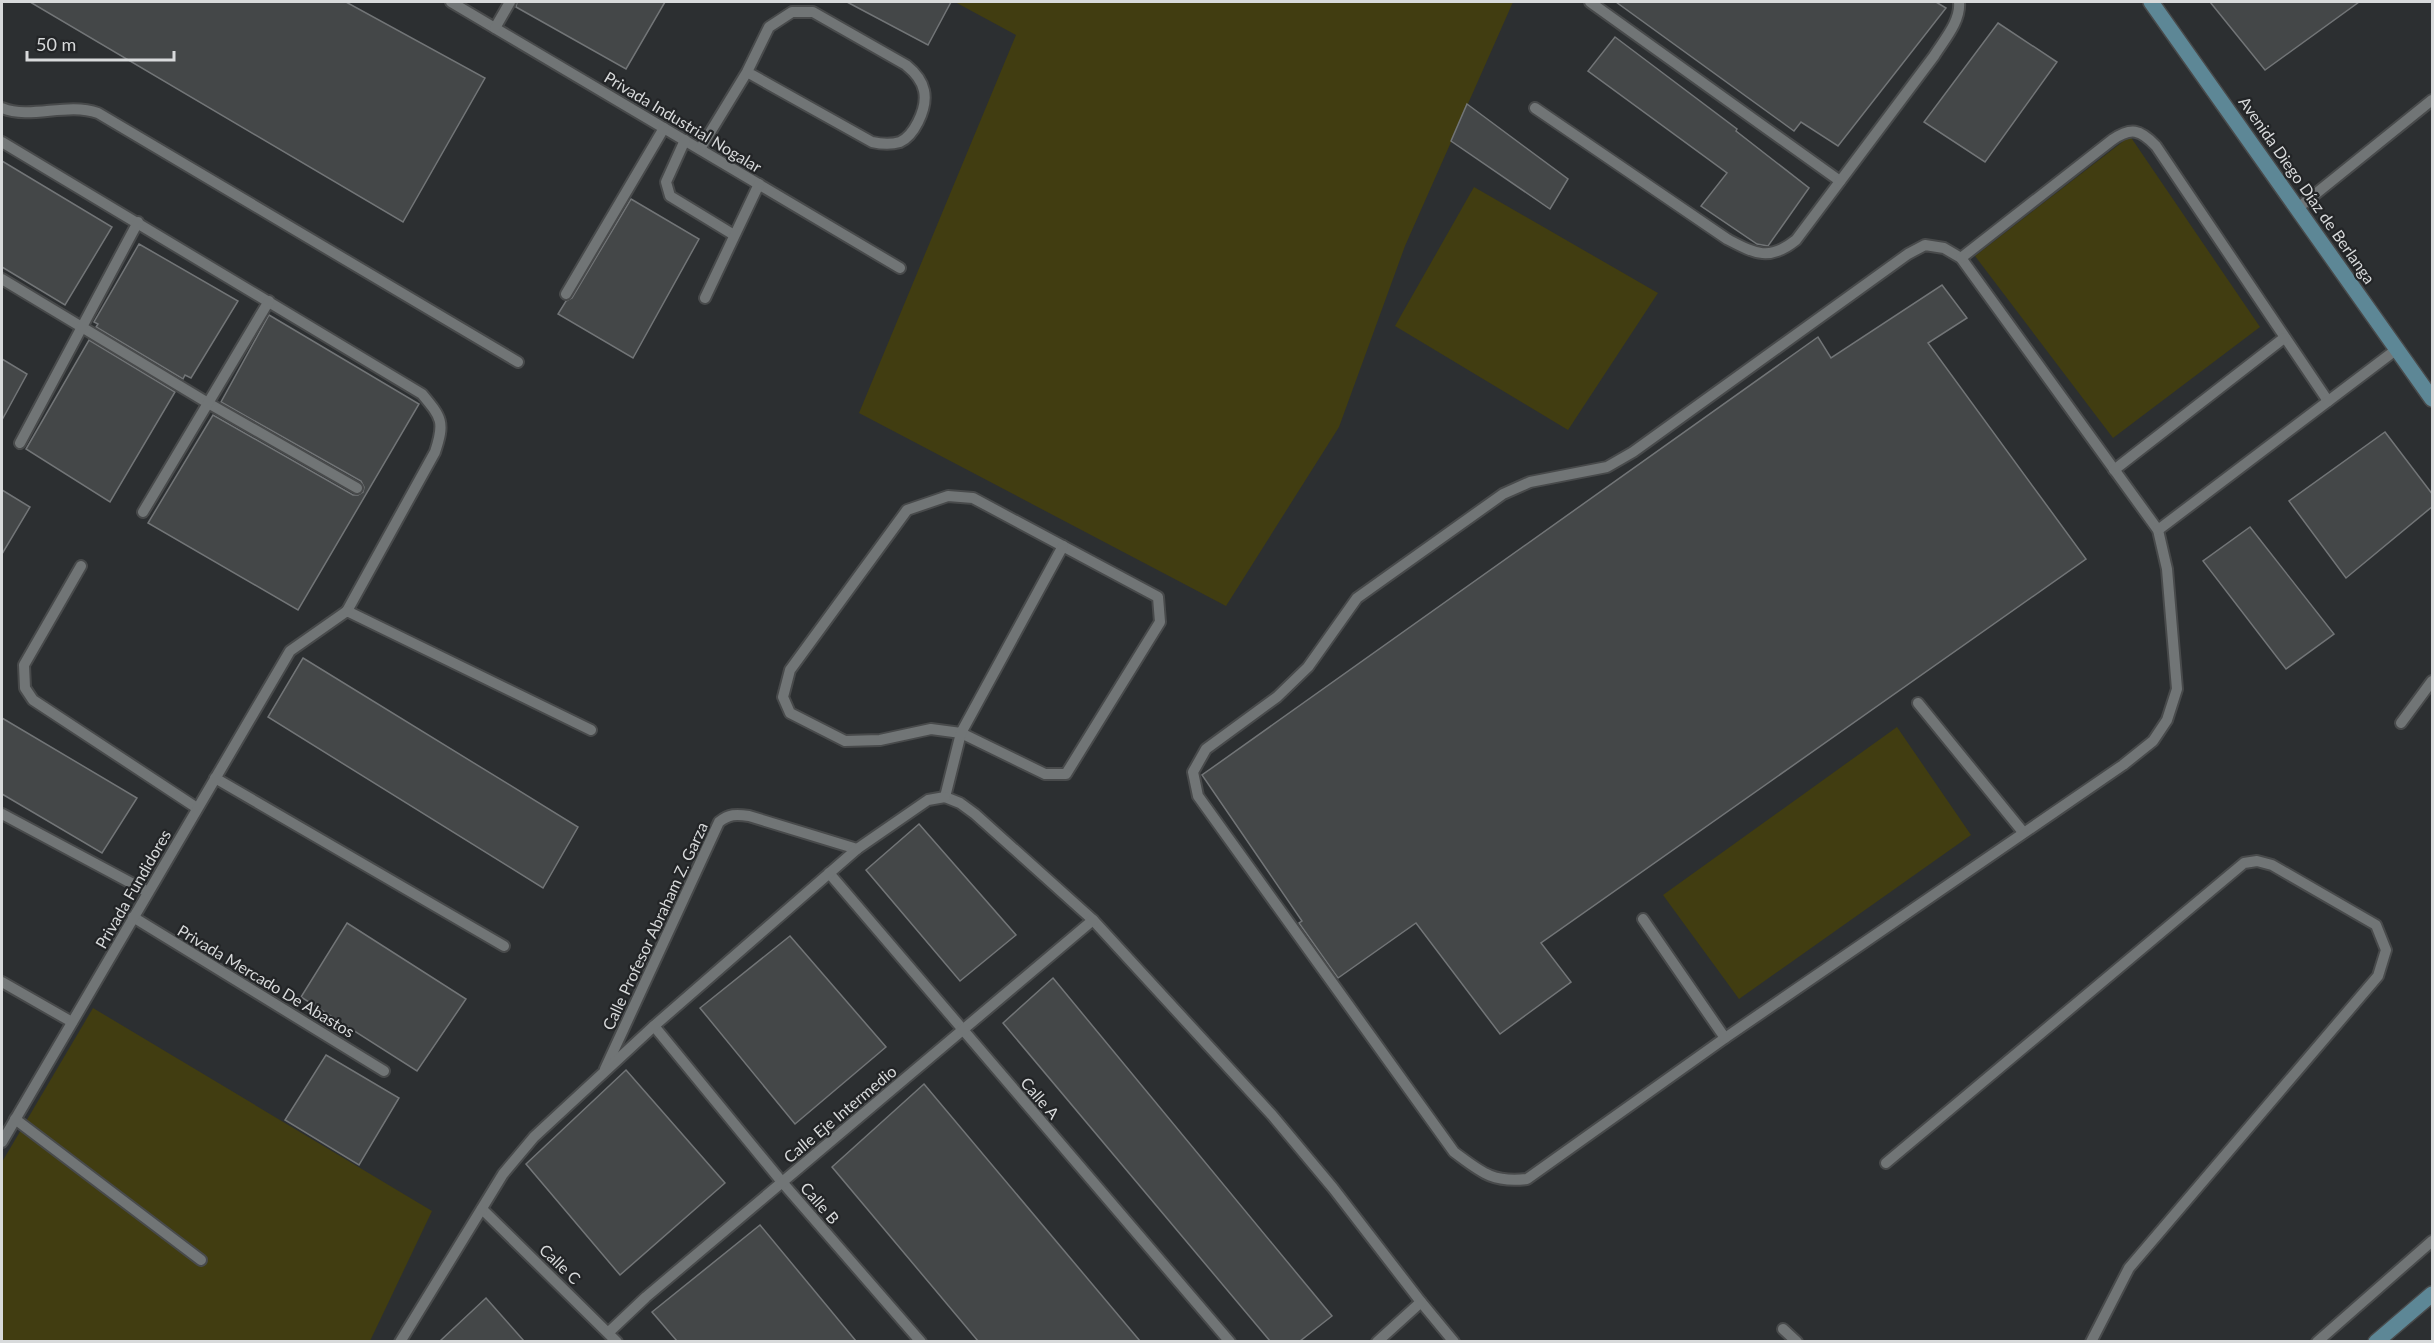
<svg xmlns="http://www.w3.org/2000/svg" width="2434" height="1343" font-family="Lato,sans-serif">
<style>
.green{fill:#413d11}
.building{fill:#444748;stroke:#727577;stroke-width:1.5}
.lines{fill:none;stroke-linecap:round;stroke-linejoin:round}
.lane-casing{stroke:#484a4b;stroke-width:14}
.secondary-casing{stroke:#484a4b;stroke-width:18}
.lane{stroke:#717576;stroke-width:10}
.secondary{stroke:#5d8796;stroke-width:15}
.labels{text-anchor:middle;stroke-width:4.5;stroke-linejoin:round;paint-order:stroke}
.street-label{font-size:16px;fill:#d8dadb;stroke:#232527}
</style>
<rect width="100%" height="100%" fill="#2c2f31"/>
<g class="green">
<path d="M 955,2 L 1513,2 L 1405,246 L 1339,427 L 1226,606 L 859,413 L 1016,35 Z"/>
<path d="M 2130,136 L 2260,327 L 2113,438 L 1975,256 Z"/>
<path d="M 1474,187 L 1658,293 L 1568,430 L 1395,326 Z"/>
<path d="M 1897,727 L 1971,835 L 1739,999 L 1663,895 Z"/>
<path d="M 93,1008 L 432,1211 L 370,1341 L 2,1342 L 2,1162 Z"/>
</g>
<g class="building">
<path d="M 30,2 L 346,2 L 485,78 L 403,222 Z"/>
<path d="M 517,2 L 665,2 L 626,69 L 516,7 Z"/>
<path d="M 847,2 L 951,2 L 928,45 Z"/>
<path d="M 1616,2 L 1936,2 L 1946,8 L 1838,146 L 1801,122 L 1794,131 Z"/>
<path d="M 2210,2 L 2359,2 L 2265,70 Z"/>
<path d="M 1998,23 L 2057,62 L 1985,162 L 1924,122 Z"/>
<path d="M 1615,37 L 1737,129 L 1736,131 L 1809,188 L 1768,246 L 1757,244 L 1701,206 L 1727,173 L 1588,71 Z"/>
<path d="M 1467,104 L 1568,179 L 1550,209 L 1451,141 Z"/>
<path d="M 2,161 L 112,227 L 65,305 L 2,267 Z"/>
<path d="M 631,199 L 699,239 L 633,358 L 558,314 L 566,301 L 572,298 Z"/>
<path d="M 139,244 L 238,301 L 191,378 L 185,375 L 183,379 L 96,327 L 98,324 L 94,322 Z"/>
<path d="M 1942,285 L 1967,318 L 1928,343 L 2086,559 L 1541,943 L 1571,982 L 1500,1034 L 1416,923 L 1338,978 L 1299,923 L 1302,921 L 1202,775 L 1818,337 L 1831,358 Z"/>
<path d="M 269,315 L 419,404 L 298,610 L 148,523 L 213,415 L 353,495 L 358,495 L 363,492 L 364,487 L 361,481 L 221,402 Z"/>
<path d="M 89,340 L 175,392 L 110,502 L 26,449 Z"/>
<path d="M 2,359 L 27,374 L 2,420 Z"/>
<path d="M 2385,432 L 2433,495 L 2433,506 L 2346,578 L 2289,501 Z"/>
<path d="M 2,490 L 30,507 L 2,554 Z"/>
<path d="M 2250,527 L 2334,634 L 2286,669 L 2203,561 Z"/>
<path d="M 303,658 L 578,827 L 543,888 L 268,717 Z"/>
<path d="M 2,718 L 137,798 L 102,853 L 2,794 Z"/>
<path d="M 919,824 L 1016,935 L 960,981 L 866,870 Z"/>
<path d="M 347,923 L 466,999 L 417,1071 L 301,997 Z"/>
<path d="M 790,936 L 886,1047 L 795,1124 L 700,1008 Z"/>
<path d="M 1053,978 L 1332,1316 L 1300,1341 L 1270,1341 L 1003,1023 Z"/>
<path d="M 326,1055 L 399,1098 L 359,1165 L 285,1120 Z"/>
<path d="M 626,1070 L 725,1183 L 620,1275 L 526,1164 Z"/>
<path d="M 924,1084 L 1140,1341 L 978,1341 L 832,1167 Z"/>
<path d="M 760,1225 L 856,1341 L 677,1341 L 652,1312 Z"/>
<path d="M 486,1298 L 524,1341 L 440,1341 Z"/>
</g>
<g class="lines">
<g class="lane-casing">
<g id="lane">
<path d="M 451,2 L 900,268"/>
<path d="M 1590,2 L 1840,181"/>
<path d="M 495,28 L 510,2"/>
<path d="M 2,108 C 31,120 66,102 98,113 L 518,362"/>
<path d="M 1535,108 L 1727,239 C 1754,253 1769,262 1796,240 L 1934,56 C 1944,40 1961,21 1959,2"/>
<path d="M 685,140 L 666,182 L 670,196 L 734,235"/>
<path d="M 2,142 L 422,394 C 442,418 445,422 435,452 L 347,611"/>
<path d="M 700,149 L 747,72 L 769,27 L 792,12 L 813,12 L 906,65 C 926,81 930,98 918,122 C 914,130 909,138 900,142 C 890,145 881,144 872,142 L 747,72"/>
<path d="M 2298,208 L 2432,100"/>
<path d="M 1925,245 L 1944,248 L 1961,258 L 2158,530 L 2167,569 L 2177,689 L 2167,720 L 2153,741 L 2123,765 L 1725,1038 L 1527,1179 C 1492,1183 1481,1172 1454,1152 L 1198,796 L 1193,772 L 1206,749 L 1277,697 L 1308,667 L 1357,598 L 1503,494 L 1530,482 L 1607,467 L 1633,452 L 1908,254 Z"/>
<path d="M 1961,258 L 2112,140 C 2131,127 2140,129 2156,146 L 2328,401"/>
<path d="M 2,279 L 208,403 L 357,488"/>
<path d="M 566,294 L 664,128"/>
<path d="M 705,298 L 759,184"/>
<path d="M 20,443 L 138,222"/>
<path d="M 2114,470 L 2284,338"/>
<path d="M 948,496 L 973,498 L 1158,597 L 1160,622 L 1066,774 L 1045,774 L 961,733 L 931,729 L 880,740 L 845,741 L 790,713 L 783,697 L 790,670 L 907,510 Z"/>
<path d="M 143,512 L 269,301"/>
<path d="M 2158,530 L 2397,349"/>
<path d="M 81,566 L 24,665 L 25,688 L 33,700 L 197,808"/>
<path d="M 1918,703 L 2023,832"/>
<path d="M 2401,723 L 2432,681"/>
<path d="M 215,778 L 504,946"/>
<path d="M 945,797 L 960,803 L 975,814 L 1093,920 L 1272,1115 L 1333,1188 L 1421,1302 L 1454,1342"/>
<path d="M 945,797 L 961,733 L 1063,546"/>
<path d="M 2,814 L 148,892"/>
<path d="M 829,873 L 1230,1342"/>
<path d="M 133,917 L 384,1071"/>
<path d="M 1643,919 L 1725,1038"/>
<path d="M 2,982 L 72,1022"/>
<path d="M 654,1026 L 782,1182 L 921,1342"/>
<path d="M 605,1069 L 719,822 C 729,814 736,814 749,816 L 857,849"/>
<path d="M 15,1119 L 201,1260"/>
<path d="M 2,1142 L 290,651 L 347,611 L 591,730"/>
<path d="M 1886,1163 L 2244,863 L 2257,861 L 2272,865 L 2376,925 L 2386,950 L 2378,976 L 2129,1268 L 2091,1342"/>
<path d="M 482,1209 L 617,1342"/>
<path d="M 1783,1329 L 1797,1342"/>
<path d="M 609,1332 L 646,1297 L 1093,920"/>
<path d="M 400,1342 L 503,1174 L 534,1137 L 654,1026 L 857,849 L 928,800 L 945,797"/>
<path d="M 1377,1342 L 1421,1302"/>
<path d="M 2317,1342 L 2432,1241"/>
</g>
</g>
<g class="secondary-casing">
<g id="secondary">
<path d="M 2151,2 L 2432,399"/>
<path d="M 2376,1342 L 2432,1294"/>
</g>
</g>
<use href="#lane" class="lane"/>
<use href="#secondary" class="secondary"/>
</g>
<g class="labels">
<g class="street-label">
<text transform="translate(683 122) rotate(31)" y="6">Privada Industrial Nogalar</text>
<text transform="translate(2307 190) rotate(55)" y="6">Avenida Diego Díaz de Berlanga</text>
<text transform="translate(133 889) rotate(-60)" y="6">Privada Fundidores</text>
<text transform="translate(655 926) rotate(-65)" y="6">Calle Profesor Abraham Z. Garza</text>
<text transform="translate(266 981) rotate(31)" y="6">Privada Mercado De Abastos</text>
<text transform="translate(1040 1098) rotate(49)" y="6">Calle A</text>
<text transform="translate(840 1114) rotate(-40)" y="6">Calle Eje Intermedio</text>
<text transform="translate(820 1203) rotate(49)" y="6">Calle B</text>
<text transform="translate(560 1264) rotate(44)" y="6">Calle C</text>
</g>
</g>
<rect width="2434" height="1343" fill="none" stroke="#d8dadb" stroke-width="6"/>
<path d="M27 51v9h147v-9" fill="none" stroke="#d8dadb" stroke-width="3"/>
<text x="36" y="51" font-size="18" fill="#d8dadb" stroke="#232527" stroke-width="4.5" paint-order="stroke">50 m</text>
</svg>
